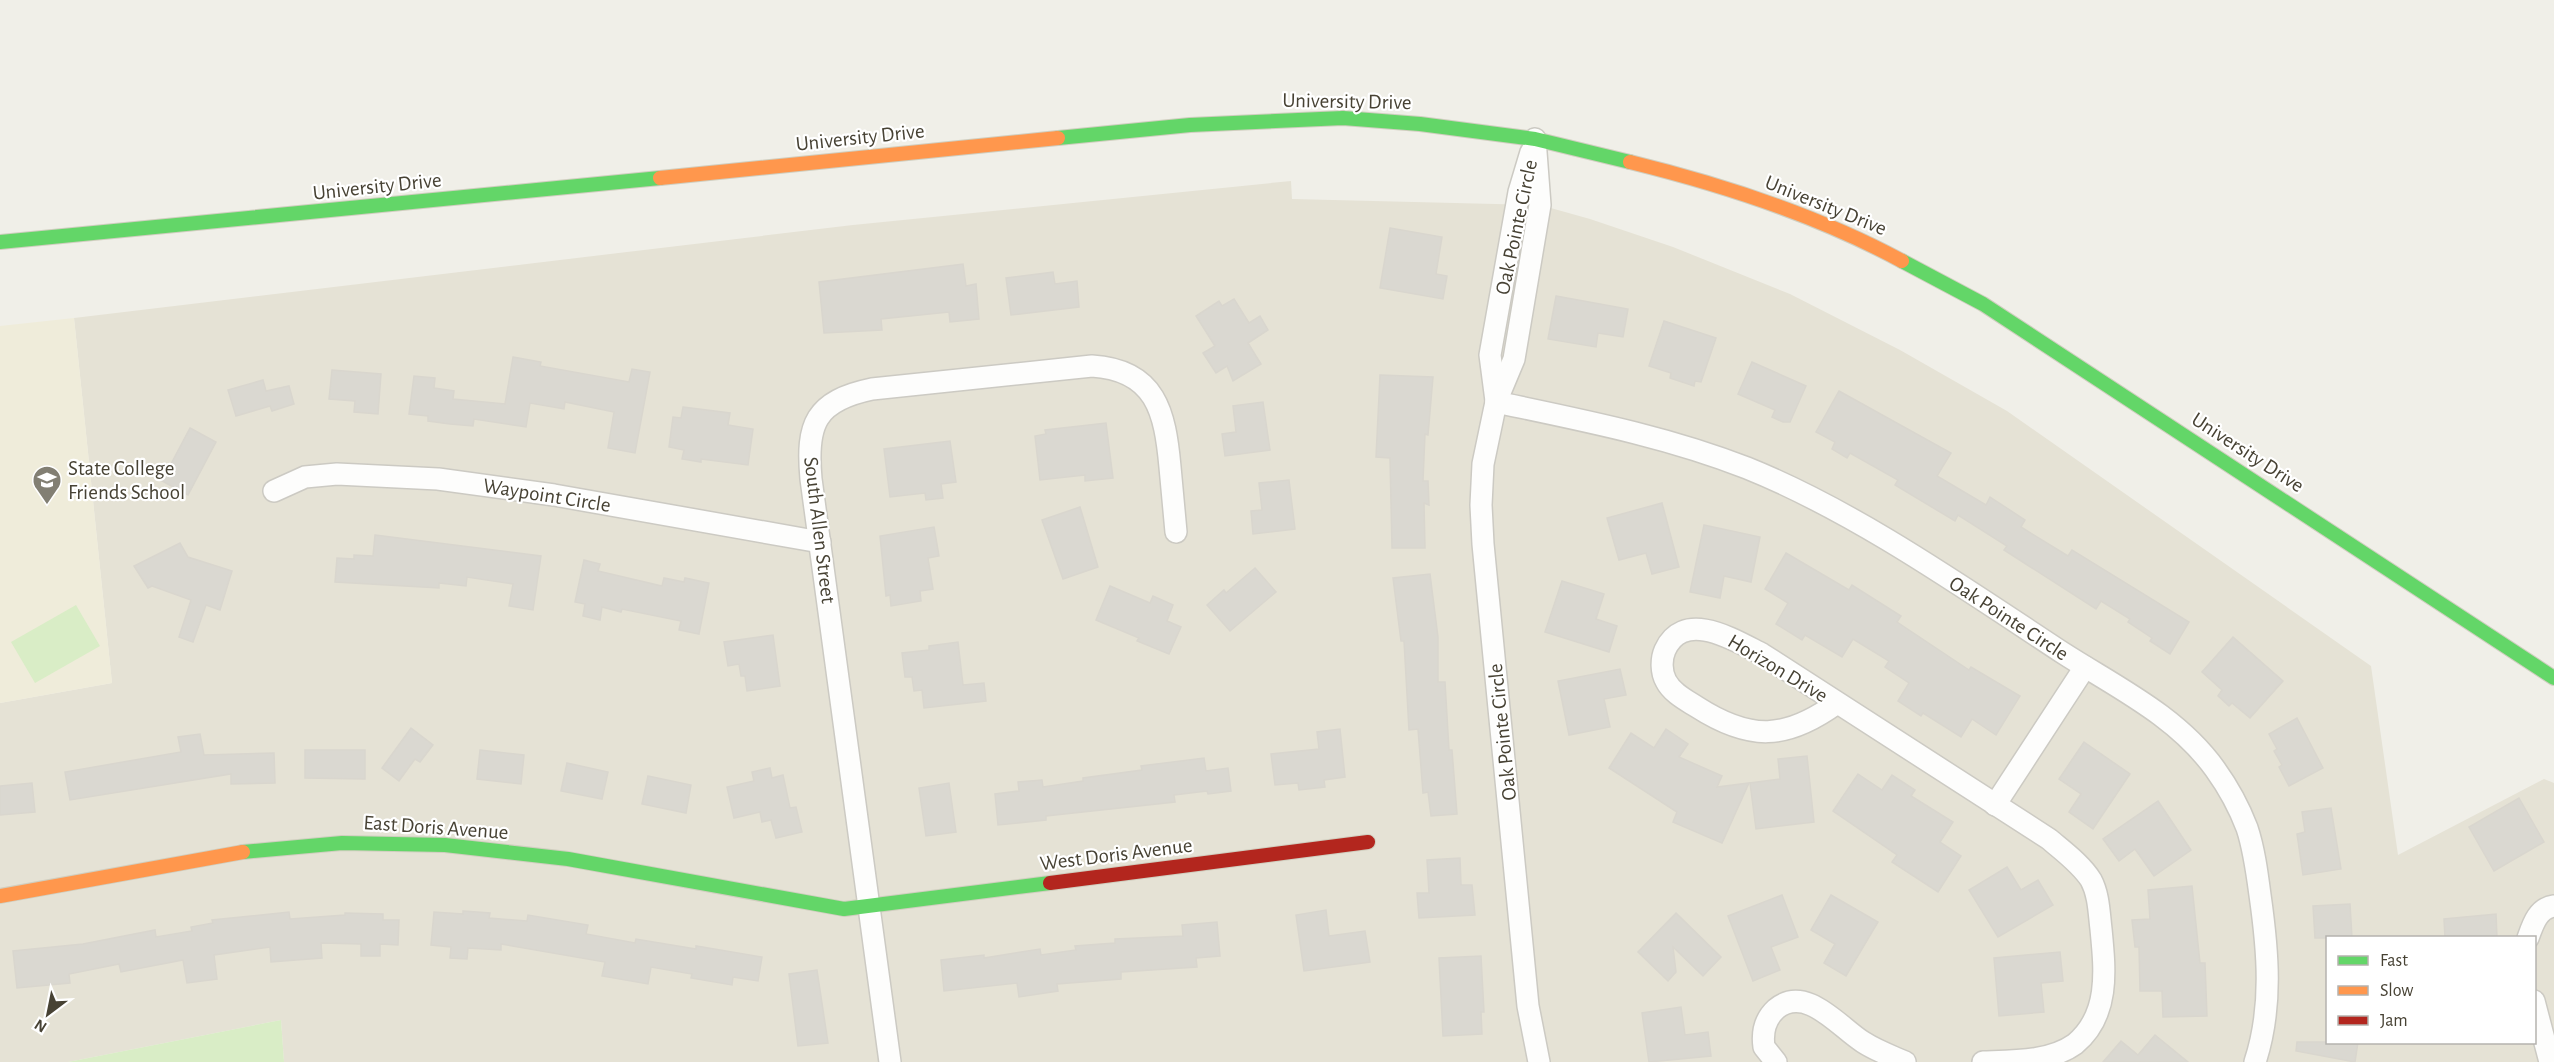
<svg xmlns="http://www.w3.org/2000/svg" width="2554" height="1062" font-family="'Alegreya Sans',sans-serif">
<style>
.residential{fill:#e5e2d5;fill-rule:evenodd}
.education{fill:#efecda}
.green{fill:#d9edc6}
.building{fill:#dad8d1;stroke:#d9d6ce;stroke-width:1.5}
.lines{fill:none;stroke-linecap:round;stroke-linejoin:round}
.street-casing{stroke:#cccac3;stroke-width:24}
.fast-casing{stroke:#d0cebf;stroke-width:16}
.slow-casing{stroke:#d0cebf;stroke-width:16}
.jam-casing{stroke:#d0cebf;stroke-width:16}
.street{stroke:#fdfdfc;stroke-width:21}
.fast{stroke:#63d668;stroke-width:14}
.slow{stroke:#ff974d;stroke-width:14}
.jam{stroke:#b3261e;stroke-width:14}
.labels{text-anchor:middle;stroke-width:4.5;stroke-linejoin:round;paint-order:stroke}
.street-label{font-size:21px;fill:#474234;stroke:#fff}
.poi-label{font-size:21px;fill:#474234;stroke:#fff;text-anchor:start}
</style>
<rect width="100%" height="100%" fill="#f0efe8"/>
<path class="residential" d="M 1291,181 L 1292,199 L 1540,205 L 1590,219 L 1673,247 L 1790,294 L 1900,350 L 2007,411 L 2371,666 L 2398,855 L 2544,779 L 2554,783 L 2554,1062 L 284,1062 L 281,1020 L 68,1062 L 0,1062 L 0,703 L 112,683 L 74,318 L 853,225 ZM 2328,938 L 2534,938 L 2534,1042 L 2328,1042 Z"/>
<path class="education" d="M 74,318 L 112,683 L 0,703 L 0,326 Z"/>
<g class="green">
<path d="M 76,605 L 100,646 L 35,683 L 11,642 Z"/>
<path d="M 281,1020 L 284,1062 L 68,1062 Z"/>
</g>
<g class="building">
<path d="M 1390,228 L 1442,237 L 1436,274 L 1447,276 L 1443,299 L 1380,288 Z"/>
<path d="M 963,264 L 966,286 L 976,284 L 979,319 L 950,322 L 949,312 L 881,319 L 882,330 L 824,333 L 819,282 Z"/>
<path d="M 1053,272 L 1055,284 L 1077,281 L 1079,307 L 1011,315 L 1006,278 Z"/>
<path d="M 1556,296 L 1628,309 L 1623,337 L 1598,333 L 1596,347 L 1548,339 Z"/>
<path d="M 1234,299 L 1249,323 L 1260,316 L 1268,330 L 1248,343 L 1261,364 L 1233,381 L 1227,366 L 1216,373 L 1203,353 L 1215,346 L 1196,316 L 1219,301 L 1222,306 Z"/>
<path d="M 1664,321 L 1716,338 L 1701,382 L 1695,381 L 1694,386 L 1670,378 L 1671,373 L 1649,366 Z"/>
<path d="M 513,357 L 541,362 L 540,366 L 629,382 L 632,369 L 650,372 L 635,453 L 608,448 L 614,412 L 565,402 L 564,409 L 530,403 L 526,427 L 474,419 L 473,426 L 450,424 L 428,421 L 428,416 L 409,414 L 414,376 L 435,378 L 434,388 L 454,391 L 453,399 L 505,404 Z"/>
<path d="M 1752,362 L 1806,386 L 1790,422 L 1783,422 L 1772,417 L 1775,410 L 1738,394 Z"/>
<path d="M 332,370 L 381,374 L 378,414 L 354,412 L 355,401 L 329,399 Z"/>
<path d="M 1380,375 L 1433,377 L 1428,435 L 1425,434 L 1423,481 L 1428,481 L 1429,505 L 1424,503 L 1425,548 L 1392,548 L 1390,458 L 1376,457 Z"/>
<path d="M 263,380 L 266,391 L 289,386 L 294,404 L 272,411 L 270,406 L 236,416 L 228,390 Z"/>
<path d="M 1839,391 L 1951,453 L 1937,476 L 1986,505 L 1990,497 L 2025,520 L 2021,527 L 2068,556 L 2072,550 L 2189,622 L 2170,654 L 2150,641 L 2152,638 L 2128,622 L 2130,619 L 2101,601 L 2096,609 L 2004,550 L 2007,546 L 1958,515 L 1955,521 L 1895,485 L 1898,480 L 1850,453 L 1847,458 L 1832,449 L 1835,442 L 1816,432 Z"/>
<path d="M 1263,402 L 1270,450 L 1225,456 L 1222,434 L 1236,432 L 1233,406 Z"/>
<path d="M 683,407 L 730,413 L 728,425 L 753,429 L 748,465 L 701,459 L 701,462 L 682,459 L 684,450 L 669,447 L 673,417 L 681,418 Z"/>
<path d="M 1106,423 L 1113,478 L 1085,481 L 1085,475 L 1040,480 L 1035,436 L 1046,434 L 1045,430 Z"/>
<path d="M 190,428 L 216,442 L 188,495 L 162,481 Z"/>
<path d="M 950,441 L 956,482 L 941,484 L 943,498 L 926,500 L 925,493 L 890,497 L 884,449 Z"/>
<path d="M 1289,480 L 1295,529 L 1253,534 L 1251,511 L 1262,510 L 1259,483 Z"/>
<path d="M 1662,503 L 1679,567 L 1652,574 L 1646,553 L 1619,560 L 1607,518 Z"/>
<path d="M 1080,507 L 1098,567 L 1063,579 L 1042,520 Z"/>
<path d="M 1704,525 L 1760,537 L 1751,582 L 1724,576 L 1720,598 L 1690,592 Z"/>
<path d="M 934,527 L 939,556 L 928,558 L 933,589 L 920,591 L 921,601 L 891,606 L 890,595 L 886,596 L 880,536 Z"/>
<path d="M 375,535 L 541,556 L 533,610 L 509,606 L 513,584 L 467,577 L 466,586 L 439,583 L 439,588 L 335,582 L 337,558 L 354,559 L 354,555 L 373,556 Z"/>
<path d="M 180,543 L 188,557 L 232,571 L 220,610 L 206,605 L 193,642 L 179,637 L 191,600 L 152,586 L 148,588 L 134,566 Z"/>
<path d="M 1786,553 L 1849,590 L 1852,585 L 1901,616 L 1897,622 L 1969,670 L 1971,667 L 2020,696 L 1996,735 L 1972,719 L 1961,737 L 1923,713 L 1921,716 L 1898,701 L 1909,683 L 1885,667 L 1889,661 L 1853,639 L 1842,657 L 1805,635 L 1802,640 L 1776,624 L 1788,603 L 1765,589 Z"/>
<path d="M 584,560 L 600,564 L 598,571 L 662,586 L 664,578 L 684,582 L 685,578 L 709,583 L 699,634 L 679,630 L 681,621 L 622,609 L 621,612 L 602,607 L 600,620 L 583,616 L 585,604 L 575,602 Z"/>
<path d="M 1255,568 L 1276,592 L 1230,631 L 1207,605 L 1224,590 L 1226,593 Z"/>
<path d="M 1430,574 L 1438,637 L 1438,682 L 1445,682 L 1449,750 L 1452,750 L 1457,814 L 1431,816 L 1428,792 L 1423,793 L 1418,729 L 1409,730 L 1404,641 L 1401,641 L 1393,578 Z"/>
<path d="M 1562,581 L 1604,594 L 1596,619 L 1617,626 L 1609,652 L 1545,632 Z"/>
<path d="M 1110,586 L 1150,603 L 1153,596 L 1173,605 L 1167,621 L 1181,627 L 1169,654 L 1137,641 L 1139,638 L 1096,620 Z"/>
<path d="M 773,635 L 780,686 L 747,691 L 745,676 L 741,676 L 739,664 L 728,666 L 724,642 Z"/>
<path d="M 2233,637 L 2283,681 L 2250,718 L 2232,703 L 2229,706 L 2218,696 L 2222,690 L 2202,672 Z"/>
<path d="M 958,642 L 963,685 L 984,683 L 986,701 L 924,708 L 922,690 L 914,691 L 912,677 L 905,677 L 902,653 L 929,650 L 929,646 Z"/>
<path d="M 1620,669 L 1626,695 L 1604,699 L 1610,727 L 1569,735 L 1558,681 Z"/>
<path d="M 2297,718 L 2323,768 L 2289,786 L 2279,767 L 2282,765 L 2274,751 L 2277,749 L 2269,734 Z"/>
<path d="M 411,728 L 433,745 L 420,762 L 415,759 L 399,781 L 382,768 Z"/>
<path d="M 1340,729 L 1345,777 L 1324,780 L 1325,787 L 1299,790 L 1298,783 L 1275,785 L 1271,754 L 1319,749 L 1317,732 Z"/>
<path d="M 1666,729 L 1688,744 L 1679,757 L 1722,776 L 1717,787 L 1749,783 L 1722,843 L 1673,822 L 1677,812 L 1609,768 L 1631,733 L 1654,748 Z"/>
<path d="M 200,734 L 204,755 L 274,753 L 275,783 L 231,784 L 231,774 L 70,800 L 65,772 L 181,752 L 178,737 Z"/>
<path d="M 2084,742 L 2130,774 L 2093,829 L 2069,812 L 2081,794 L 2059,779 Z"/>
<path d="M 305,750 L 365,750 L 365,779 L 305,778 Z"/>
<path d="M 480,750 L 524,755 L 521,784 L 477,779 Z"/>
<path d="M 1807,756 L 1814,822 L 1756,829 L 1750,783 L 1780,779 L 1778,759 Z"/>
<path d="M 1204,758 L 1206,771 L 1228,768 L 1231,791 L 1208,794 L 1207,791 L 1174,795 L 1175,802 L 1046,816 L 1046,820 L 998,825 L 995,794 L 1019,791 L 1018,782 L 1042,780 L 1043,787 L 1083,781 L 1083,778 L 1142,770 L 1141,766 Z"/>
<path d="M 567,763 L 608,772 L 602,799 L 561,791 Z"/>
<path d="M 770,768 L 772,778 L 783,775 L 790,808 L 796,807 L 802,832 L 776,838 L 771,820 L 762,822 L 760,812 L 734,818 L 727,787 L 754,781 L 752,772 Z"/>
<path d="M 1858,774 L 1882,790 L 1892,775 L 1915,790 L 1911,796 L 1953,822 L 1940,842 L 1961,856 L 1938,892 L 1892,862 L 1897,855 L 1833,811 Z"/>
<path d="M 648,776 L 691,785 L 686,813 L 642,804 Z"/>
<path d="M 32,783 L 35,812 L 0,815 L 0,786 Z"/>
<path d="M 949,783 L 956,832 L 926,836 L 919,788 Z"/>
<path d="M 2519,798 L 2544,842 L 2494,871 L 2469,827 Z"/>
<path d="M 2158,801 L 2191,850 L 2154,876 L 2135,849 L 2119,861 L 2103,839 Z"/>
<path d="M 2331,808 L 2341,869 L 2303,875 L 2297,834 L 2305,832 L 2302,812 Z"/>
<path d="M 1460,858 L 1461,885 L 1472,885 L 1475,915 L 1419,918 L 1417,893 L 1429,893 L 1427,860 Z"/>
<path d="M 2007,867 L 2021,890 L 2038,880 L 2053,905 L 1998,937 L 1969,890 Z"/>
<path d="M 2192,886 L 2200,963 L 2205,963 L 2207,1016 L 2163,1017 L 2162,991 L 2140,991 L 2139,947 L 2135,947 L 2132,920 L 2150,919 L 2148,890 Z"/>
<path d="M 1782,895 L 1798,937 L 1771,947 L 1780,970 L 1753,981 L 1728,916 Z"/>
<path d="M 1831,895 L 1878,922 L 1846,976 L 1824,963 L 1835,944 L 1811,930 Z"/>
<path d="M 2350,904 L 2352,938 L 2315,938 L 2313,906 Z"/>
<path d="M 1326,910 L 1329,936 L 1365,931 L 1370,962 L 1304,971 L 1296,915 Z"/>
<path d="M 463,911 L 490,913 L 489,918 L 527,921 L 528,915 L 588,925 L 586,934 L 635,943 L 636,939 L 696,949 L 696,946 L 762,957 L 758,981 L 733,977 L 732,985 L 691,978 L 692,974 L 651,967 L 648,984 L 602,976 L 605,962 L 501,944 L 501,950 L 468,948 L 467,959 L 450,958 L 451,947 L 431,945 L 434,912 L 463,914 Z"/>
<path d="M 289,912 L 290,919 L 345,915 L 345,913 L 383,914 L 383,920 L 399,920 L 398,945 L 380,944 L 380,956 L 361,956 L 361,944 L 321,943 L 322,958 L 271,962 L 270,947 L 214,955 L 217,979 L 187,983 L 183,960 L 121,972 L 119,964 L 69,974 L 70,983 L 17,988 L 13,951 L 83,944 L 155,930 L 156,937 L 192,931 L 191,927 L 213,923 L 212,920 Z"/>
<path d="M 1676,913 L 1721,957 L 1703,976 L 1673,947 L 1676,972 L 1668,981 L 1638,952 Z"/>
<path d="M 2496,914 L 2497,938 L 2445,938 L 2444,919 Z"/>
<path d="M 1217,922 L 1220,956 L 1196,958 L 1197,967 L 1121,972 L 1121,979 L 1057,984 L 1058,991 L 1019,997 L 1017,983 L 944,991 L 941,960 L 984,955 L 984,958 L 1040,949 L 1041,955 L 1076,950 L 1075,946 L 1115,943 L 1115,939 L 1183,936 L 1182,925 Z"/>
<path d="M 2060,952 L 2063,981 L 2041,983 L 2044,1012 L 1999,1016 L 1994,958 Z"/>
<path d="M 1481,956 L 1484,1012 L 1481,1012 L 1482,1034 L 1443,1036 L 1439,958 Z"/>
<path d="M 817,970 L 828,1043 L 798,1046 L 789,974 Z"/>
<path d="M 1681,1007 L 1685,1035 L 1708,1032 L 1711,1056 L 1649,1062 L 1642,1013 Z"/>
<path d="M 2155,1035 L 2188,1062 L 2103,1062 L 2121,1041 L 2138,1055 Z"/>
<path d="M 2297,1042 L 2358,1042 L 2355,1062 L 2296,1051 Z"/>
</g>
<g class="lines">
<g class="street-casing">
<g id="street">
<path d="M 1535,139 L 1540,205 L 1514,359 L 1496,402 L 1483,464 L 1481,505 L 1483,544 L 1528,1006 L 1539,1062"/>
<path d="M 1496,401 L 1490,355 L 1519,192 L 1531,152"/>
<path d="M 1496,402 C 1581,420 1665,436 1747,468 C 1856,512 1964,588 2063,653 C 2116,687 2177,716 2215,769 C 2228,787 2239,807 2247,828 C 2254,849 2257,872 2260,895 C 2268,951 2273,1007 2255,1062"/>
<path d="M 274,491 L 305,477 L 337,474 L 438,479 L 554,495 L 820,542"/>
<path d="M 1837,703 C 1786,740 1750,741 1697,707 C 1686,700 1672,693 1666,681 C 1661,672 1661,659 1665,650 C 1684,608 1736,641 1762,654 L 2049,839 C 2063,851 2081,864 2091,880 C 2099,895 2099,913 2101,929 C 2105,970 2110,1015 2075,1044 C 2050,1062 2013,1061 1983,1062"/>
<path d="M 1995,805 L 2085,667"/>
<path d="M 2528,938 C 2533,924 2538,908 2554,906"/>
<path d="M 2534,1001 L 2550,1062"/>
<path d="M 890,1062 L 811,479 C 806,424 815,401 872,389 L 1092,366 C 1156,370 1165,412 1170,467 C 1172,489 1174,510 1176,532"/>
<path d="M 1776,1062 L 1764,1047 C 1762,1033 1764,1020 1776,1009 C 1806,984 1839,1027 1863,1042 C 1877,1051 1891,1056 1905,1062"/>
</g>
</g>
<g class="fast-casing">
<g id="fast">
<path d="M 1058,138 L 1190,125 L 1343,118 L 1420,124 L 1535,139 L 1630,162"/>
<path d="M 0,242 L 660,178"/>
<path d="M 1902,261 L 1983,304 L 2554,678"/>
<path d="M 243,852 L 342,843 L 445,845 L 568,859 L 844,909 L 1050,883"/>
</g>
</g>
<g class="slow-casing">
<g id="slow">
<path d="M 1630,162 C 1724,185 1817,215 1902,261"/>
<path d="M 660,178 L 1058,138"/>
<path d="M 0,896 L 243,852"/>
</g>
</g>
<g class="jam-casing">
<path id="jam" d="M 1050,883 L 1368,842"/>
</g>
<use href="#street" class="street"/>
<use href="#fast" class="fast"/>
<use href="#slow" class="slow"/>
<use href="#jam" class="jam"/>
</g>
<defs>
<g id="school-pin" transform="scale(1.5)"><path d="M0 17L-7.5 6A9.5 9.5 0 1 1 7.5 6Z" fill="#827f73" stroke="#fff"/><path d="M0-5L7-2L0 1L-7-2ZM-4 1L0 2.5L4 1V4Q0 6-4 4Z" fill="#fff"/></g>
</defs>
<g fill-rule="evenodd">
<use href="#school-pin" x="47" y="480"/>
</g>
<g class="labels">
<g class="street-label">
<text transform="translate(1347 101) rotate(1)" y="7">University Drive</text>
<text transform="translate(860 137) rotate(-6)" y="7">University Drive</text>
<text transform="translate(377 186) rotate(-6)" y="7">University Drive</text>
<text transform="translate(1826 205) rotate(22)" y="7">University Drive</text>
<text transform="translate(1516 227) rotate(-78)" y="7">Oak Pointe Circle</text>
<text transform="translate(2248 452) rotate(33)" y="7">University Drive</text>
<text transform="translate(547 495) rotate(9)" y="7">Waypoint Circle</text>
<text transform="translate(820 530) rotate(83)" y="7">South Allen Street</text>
<text transform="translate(2009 618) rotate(33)" y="7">Oak Pointe Circle</text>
<text transform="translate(1778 668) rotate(31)" y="7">Horizon Drive</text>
<text transform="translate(1502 732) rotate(-96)" y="7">Oak Pointe Circle</text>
<text transform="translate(436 827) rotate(4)" y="7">East Doris Avenue</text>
<text transform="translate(1116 854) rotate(-7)" y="7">West Doris Avenue</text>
</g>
<g class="poi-label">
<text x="68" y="475">State College<tspan x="68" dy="24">Friends School</tspan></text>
</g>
</g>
<rect x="2326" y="936" width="210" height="108" fill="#ffffff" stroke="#b5b3ae" stroke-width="1.5"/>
<rect x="2338" y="956" width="30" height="9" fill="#63d668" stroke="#b5b3ae" stroke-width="1.5"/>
<text x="2380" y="966" font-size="18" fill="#474234">Fast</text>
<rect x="2338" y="986" width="30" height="9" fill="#ff974d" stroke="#b5b3ae" stroke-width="1.5"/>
<text x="2380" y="996" font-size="18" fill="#474234">Slow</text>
<rect x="2338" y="1016" width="30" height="9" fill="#b3261e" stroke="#b5b3ae" stroke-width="1.5"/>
<text x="2380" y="1026" font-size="18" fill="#474234">Jam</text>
<g transform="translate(48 1014) rotate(212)" stroke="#ffffff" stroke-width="4.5" paint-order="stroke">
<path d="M0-4.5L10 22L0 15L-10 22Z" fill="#474234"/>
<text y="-9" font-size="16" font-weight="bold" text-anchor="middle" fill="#474234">N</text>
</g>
</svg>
